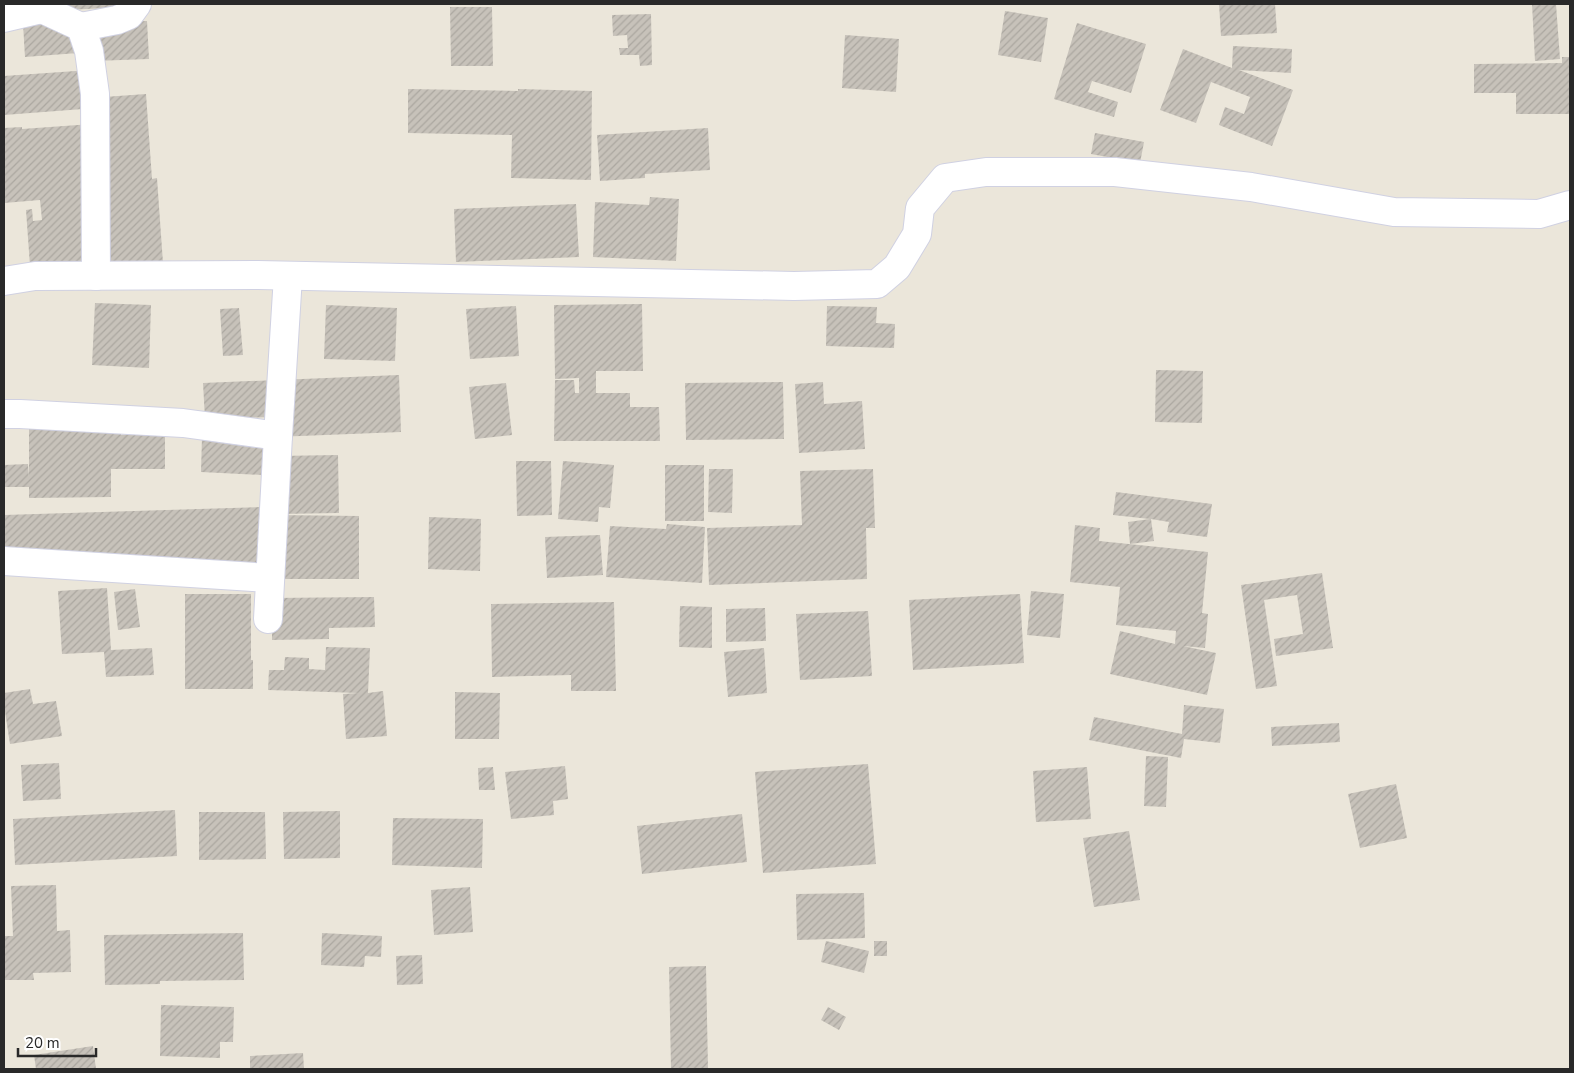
<svg xmlns="http://www.w3.org/2000/svg" width="1574" height="1073" font-family="'Nunito Sans',sans-serif">
<style>
.building{fill:url(#building-hatch)}
.lines{fill:none;stroke-linecap:round;stroke-linejoin:round}
.street-casing{stroke:#d0d1e2;stroke-width:30}
.street{stroke:#fff;stroke-width:28}
</style>
<defs>
<pattern id="building-hatch" width="6" height="6" patternUnits="userSpaceOnUse" patternTransform="scale(1.25)"><rect width="6" height="6" fill="#c7c2ba"/><path d="M-1 1l2-2M0 6l6-6M5 7l2-2" fill="none" stroke="#aba7a0"/></pattern>
</defs>
<rect width="100%" height="100%" fill="#ebe6da"/>
<g class="building">
<path d="M 65,4 L 127,4 L 127,7 L 65,10 Z"/>
<path d="M 1219,4 L 1275,4 L 1277,33 L 1221,36 Z"/>
<path d="M 1532,4 L 1556,4 L 1560,59 L 1535,61 Z"/>
<path d="M 450,7 L 492,7 L 493,66 L 451,66 Z"/>
<path d="M 1005,11 L 1048,18 L 1041,62 L 998,55 Z"/>
<path d="M 651,14 L 652,65 L 640,66 L 639,55 L 620,55 L 619,48 L 628,48 L 627,35 L 613,36 L 612,15 Z"/>
<path d="M 76,21 L 78,53 L 25,57 L 23,24 Z"/>
<path d="M 147,21 L 149,59 L 94,61 L 92,23 Z"/>
<path d="M 1077,23 L 1146,44 L 1131,93 L 1092,81 L 1088,92 L 1118,102 L 1114,117 L 1054,99 Z"/>
<path d="M 845,35 L 899,39 L 896,92 L 842,88 Z"/>
<path d="M 1233,46 L 1292,49 L 1291,73 L 1239,70 L 1293,90 L 1272,146 L 1219,125 L 1225,107 L 1244,114 L 1250,97 L 1211,82 L 1196,123 L 1160,110 L 1183,49 L 1232,68 Z"/>
<path d="M 1562,57 L 1570,57 L 1570,114 L 1516,114 L 1516,93 L 1474,93 L 1474,64 L 1562,63 Z"/>
<path d="M 90,70 L 83,109 L 4,115 L 4,76 Z"/>
<path d="M 408,89 L 518,91 L 518,89 L 592,91 L 591,180 L 511,178 L 512,135 L 408,133 Z"/>
<path d="M 146,94 L 152,179 L 157,178 L 163,263 L 93,268 L 96,196 L 81,197 L 86,262 L 30,266 L 26,210 L 32,209 L 33,221 L 42,220 L 40,200 L 4,203 L 4,128 L 22,127 L 22,129 L 92,124 L 90,98 Z"/>
<path d="M 708,128 L 710,170 L 645,174 L 645,178 L 600,181 L 597,135 Z"/>
<path d="M 1095,133 L 1144,142 L 1140,163 L 1091,154 Z"/>
<path d="M 650,197 L 679,199 L 676,261 L 593,257 L 595,202 L 649,205 Z"/>
<path d="M 576,204 L 579,257 L 456,262 L 454,209 Z"/>
<path d="M 95,303 L 151,305 L 149,368 L 92,365 Z"/>
<path d="M 642,304 L 643,371 L 596,371 L 596,393 L 630,393 L 630,407 L 659,407 L 660,441 L 554,441 L 555,380 L 574,380 L 575,393 L 579,393 L 579,378 L 555,379 L 554,305 Z"/>
<path d="M 326,305 L 397,308 L 395,361 L 324,359 Z"/>
<path d="M 516,306 L 519,356 L 470,359 L 466,309 Z"/>
<path d="M 827,306 L 877,307 L 876,323 L 895,324 L 894,348 L 826,346 Z"/>
<path d="M 239,308 L 243,355 L 223,356 L 220,309 Z"/>
<path d="M 1156,370 L 1203,371 L 1202,423 L 1155,422 Z"/>
<path d="M 399,375 L 401,432 L 275,437 L 274,417 L 205,419 L 203,383 Z"/>
<path d="M 783,382 L 784,439 L 686,440 L 685,383 Z"/>
<path d="M 823,382 L 824,404 L 862,401 L 865,449 L 799,453 L 795,384 Z"/>
<path d="M 506,383 L 512,435 L 475,439 L 469,387 Z"/>
<path d="M 29,427 L 121,427 L 121,435 L 165,435 L 165,469 L 111,469 L 111,497 L 29,498 L 29,487 L 4,487 L 4,465 L 28,464 L 29,477 Z"/>
<path d="M 202,437 L 264,439 L 263,475 L 201,472 Z"/>
<path d="M 338,455 L 339,513 L 279,514 L 278,456 Z"/>
<path d="M 516,461 L 551,461 L 552,515 L 517,516 Z"/>
<path d="M 563,461 L 614,465 L 610,508 L 599,507 L 598,522 L 558,519 Z"/>
<rect x="665" y="465" width="39" height="56"/>
<path d="M 709,469 L 733,469 L 732,513 L 708,512 Z"/>
<path d="M 873,469 L 875,528 L 866,528 L 867,579 L 709,585 L 707,528 L 802,525 L 800,471 Z"/>
<path d="M 1116,492 L 1212,504 L 1207,537 L 1167,532 L 1169,522 L 1151,519 L 1154,541 L 1130,544 L 1128,522 L 1150,519 L 1113,515 Z"/>
<path d="M 264,507 L 270,565 L 4,573 L 4,515 Z"/>
<path d="M 275,515 L 359,516 L 359,579 L 275,579 Z"/>
<path d="M 429,517 L 481,519 L 480,571 L 428,569 Z"/>
<path d="M 667,524 L 705,527 L 702,583 L 606,577 L 610,526 L 666,529 Z"/>
<path d="M 1075,525 L 1100,528 L 1099,541 L 1208,552 L 1202,613 L 1208,614 L 1205,648 L 1183,646 L 1216,653 L 1207,695 L 1110,674 L 1120,631 L 1175,644 L 1176,631 L 1116,625 L 1120,587 L 1070,582 Z"/>
<path d="M 600,535 L 603,575 L 547,578 L 545,537 Z"/>
<path d="M 1322,573 L 1333,648 L 1276,656 L 1274,639 L 1303,634 L 1297,595 L 1264,600 L 1277,686 L 1256,689 L 1241,585 Z"/>
<path d="M 107,588 L 111,650 L 152,648 L 154,675 L 106,677 L 104,652 L 62,654 L 58,591 Z"/>
<path d="M 135,589 L 140,627 L 118,630 L 114,592 Z"/>
<path d="M 1031,591 L 1064,594 L 1060,638 L 1027,635 Z"/>
<path d="M 185,594 L 251,594 L 251,660 L 253,660 L 253,689 L 185,689 Z"/>
<path d="M 1020,594 L 1024,663 L 913,670 L 909,600 Z"/>
<path d="M 374,597 L 375,627 L 329,628 L 329,639 L 272,640 L 272,598 Z"/>
<path d="M 614,602 L 616,691 L 571,691 L 571,675 L 492,677 L 491,604 Z"/>
<path d="M 680,606 L 712,607 L 712,648 L 679,647 Z"/>
<path d="M 765,608 L 766,641 L 726,642 L 726,609 Z"/>
<path d="M 868,611 L 872,676 L 800,680 L 796,614 Z"/>
<path d="M 326,647 L 370,648 L 368,693 L 383,691 L 387,736 L 346,739 L 343,694 L 359,693 L 268,690 L 269,670 L 284,670 L 285,657 L 309,658 L 309,669 L 325,670 Z"/>
<path d="M 764,648 L 767,693 L 728,697 L 724,652 Z"/>
<path d="M 30,689 L 33,704 L 56,701 L 62,736 L 10,744 L 4,705 L 4,693 Z"/>
<path d="M 455,692 L 500,693 L 499,739 L 455,739 Z"/>
<path d="M 1184,705 L 1224,709 L 1220,743 L 1184,739 L 1181,758 L 1089,740 L 1094,717 L 1182,734 Z"/>
<path d="M 1339,723 L 1340,742 L 1272,746 L 1271,727 Z"/>
<path d="M 1146,756 L 1168,757 L 1166,807 L 1144,806 Z"/>
<path d="M 59,763 L 61,799 L 23,801 L 21,765 Z"/>
<path d="M 868,764 L 876,864 L 763,873 L 755,772 Z"/>
<path d="M 565,766 L 568,799 L 553,801 L 554,815 L 511,819 L 505,772 Z"/>
<path d="M 493,767 L 495,790 L 479,790 L 478,768 Z"/>
<path d="M 1087,767 L 1091,819 L 1036,822 L 1033,771 Z"/>
<path d="M 1396,784 L 1407,838 L 1360,848 L 1348,794 Z"/>
<path d="M 175,810 L 177,856 L 15,865 L 13,819 Z"/>
<path d="M 340,811 L 340,858 L 284,859 L 283,812 Z"/>
<path d="M 199,812 L 265,812 L 266,859 L 199,860 Z"/>
<path d="M 742,814 L 747,862 L 642,874 L 637,826 Z"/>
<path d="M 393,818 L 483,819 L 482,868 L 392,865 Z"/>
<path d="M 1129,831 L 1140,900 L 1094,907 L 1083,838 Z"/>
<path d="M 56,885 L 57,931 L 70,930 L 71,972 L 33,973 L 34,980 L 4,980 L 4,936 L 13,936 L 11,886 Z"/>
<path d="M 470,887 L 473,932 L 434,935 L 431,890 Z"/>
<path d="M 864,893 L 865,938 L 797,940 L 796,894 Z"/>
<path d="M 243,933 L 244,980 L 160,981 L 160,984 L 105,985 L 104,935 Z"/>
<path d="M 322,933 L 382,936 L 381,957 L 365,956 L 364,967 L 321,965 Z"/>
<path d="M 826,941 L 869,951 L 864,973 L 821,962 Z"/>
<rect x="874" y="941" width="13" height="15"/>
<path d="M 422,955 L 423,984 L 397,985 L 396,956 Z"/>
<path d="M 706,966 L 708,1069 L 671,1069 L 669,967 Z"/>
<path d="M 161,1005 L 234,1007 L 233,1042 L 220,1042 L 220,1058 L 160,1056 Z"/>
<path d="M 828,1007 L 846,1017 L 839,1030 L 821,1020 Z"/>
<path d="M 93,1046 L 96,1069 L 36,1069 L 34,1055 Z"/>
<path d="M 303,1053 L 304,1069 L 250,1069 L 250,1056 Z"/>
</g>
<g class="lines">
<g class="street-casing">
<g id="street">
<path d="M 39,4 L 42,9 L 81,27 L 89,51 L 95,94 L 96,276"/>
<path d="M 4,18 L 42,9"/>
<path d="M 81,27 L 117,20 L 129,15 L 137,4"/>
<path d="M 4,281 L 35,276 L 258,275 L 794,286 L 877,284 L 897,267 L 917,234 L 920,208 L 945,178 L 986,172 L 1115,172 L 1251,187 L 1394,212 L 1539,214 L 1570,205"/>
<path d="M 4,414 L 20,414 L 183,423 L 278,436 L 288,276"/>
<path d="M 4,561 L 270,578"/>
<path d="M 268,619 L 278,436"/>
</g>
</g>
<use href="#street" class="street"/>
</g>
<rect width="1574" height="1073" fill="none" stroke="#292929" stroke-width="10"/>
<path d="M18 1048v8h78v-8" fill="none" stroke="#292929" stroke-width="2.5"/>
<text x="25" y="1048" font-size="15" fill="#292929" stroke="#ffffff" stroke-width="4" paint-order="stroke">20 m</text>
</svg>
